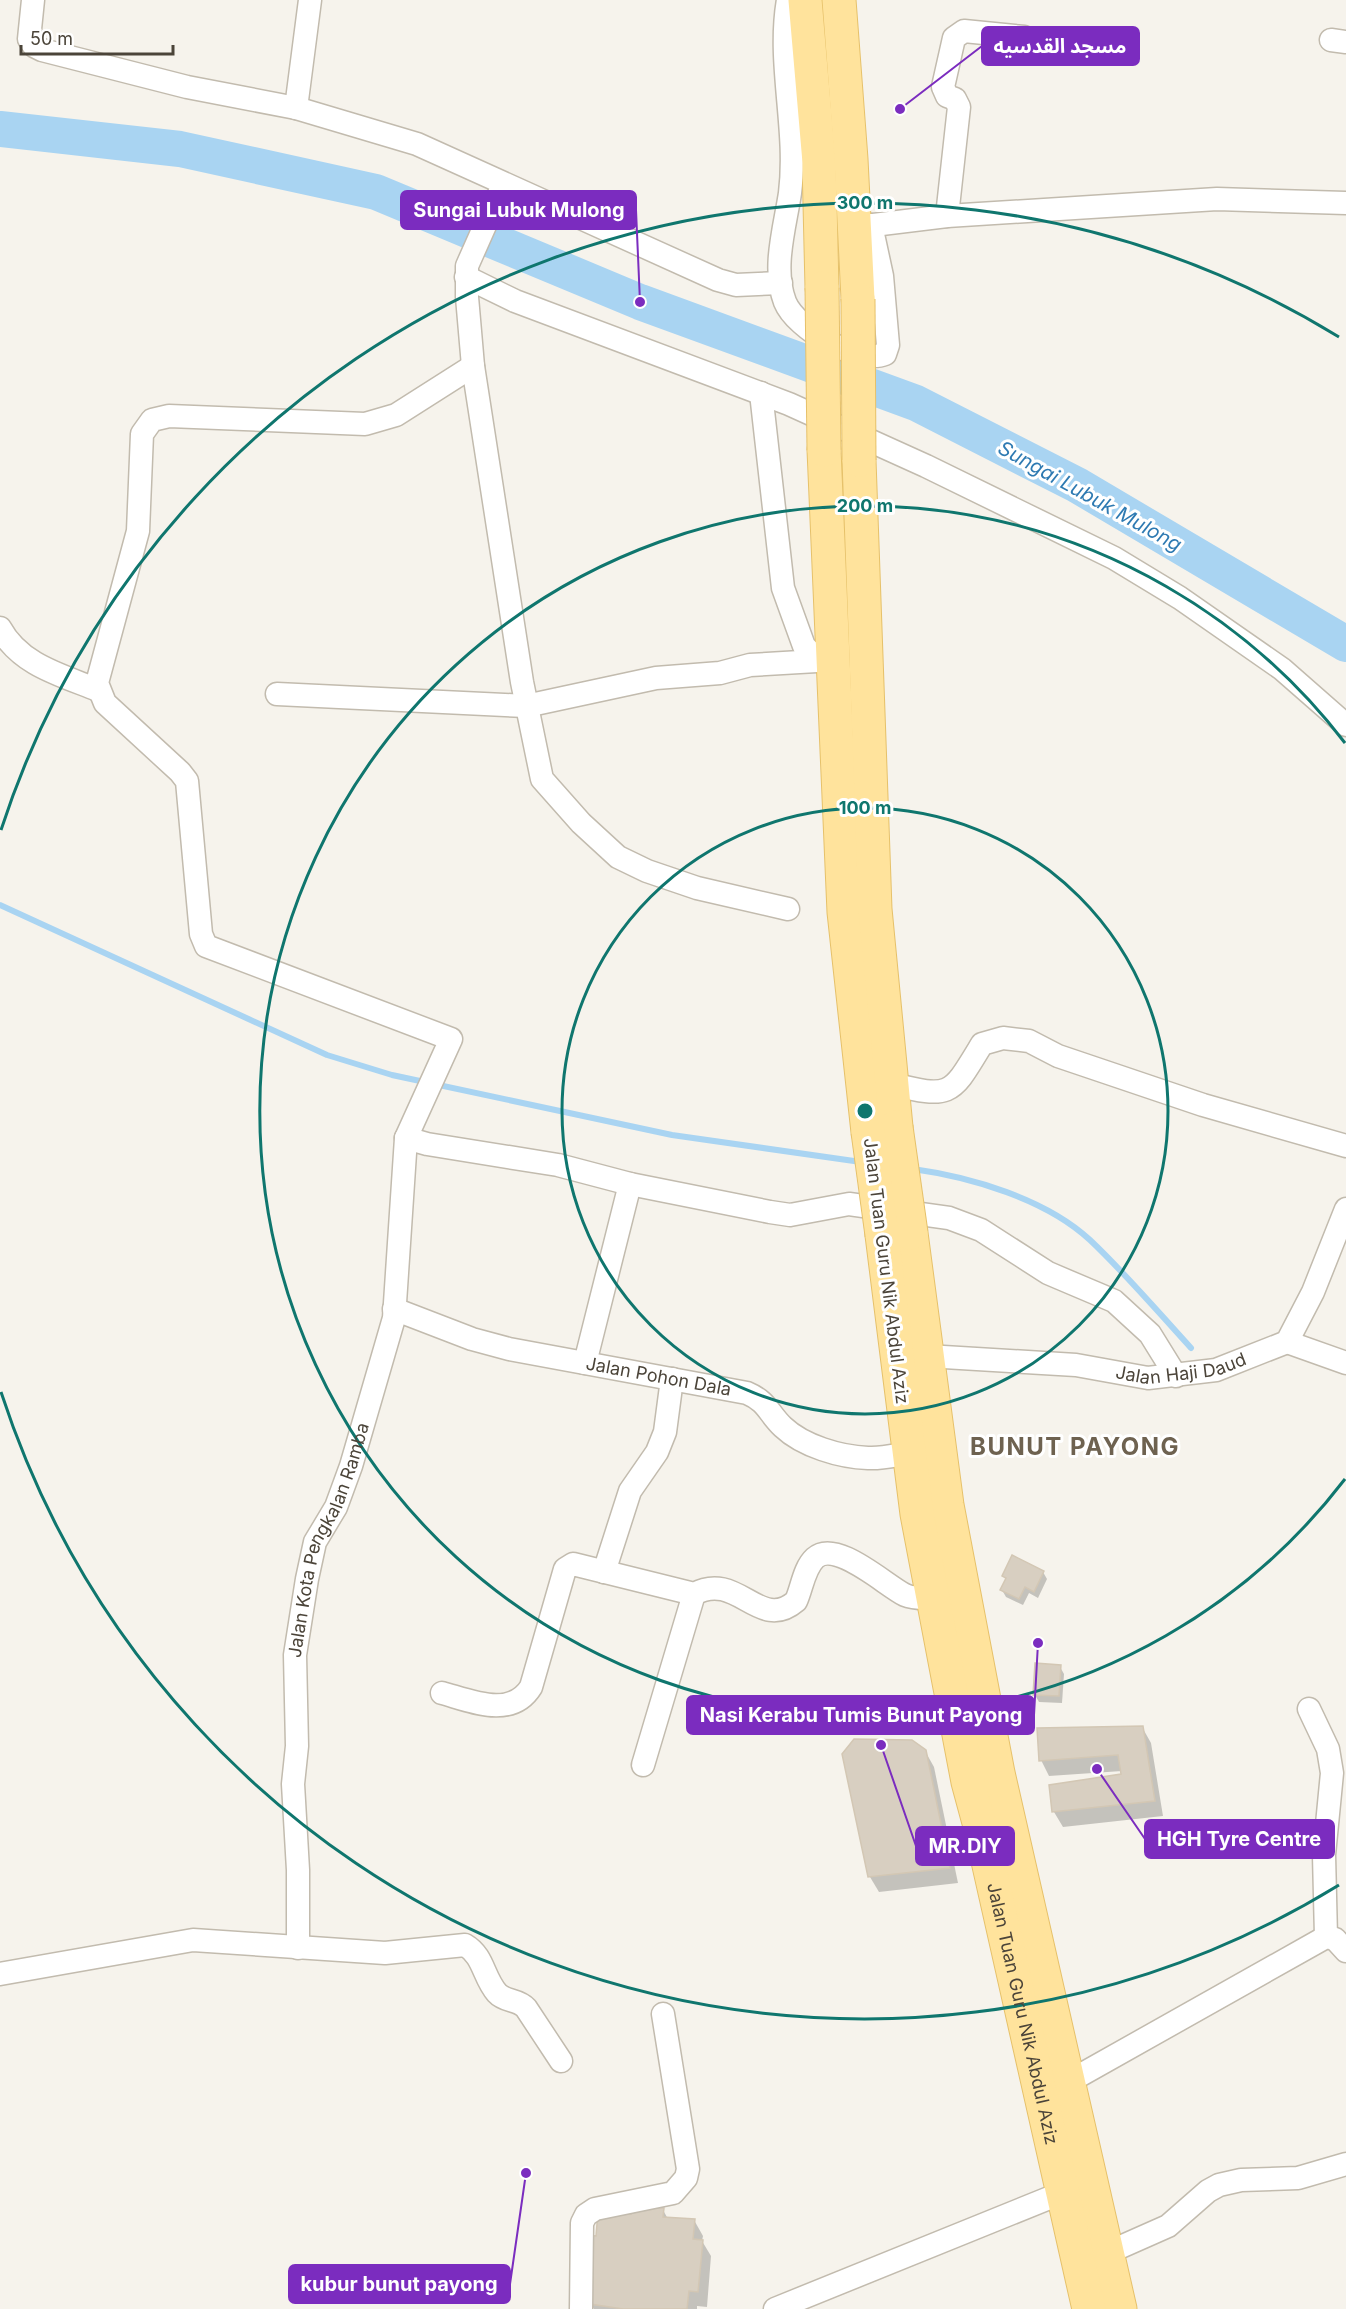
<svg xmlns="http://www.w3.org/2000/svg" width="1346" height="2309" font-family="Inter,'Noto Sans Arabic',sans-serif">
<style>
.shadow{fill:#0003}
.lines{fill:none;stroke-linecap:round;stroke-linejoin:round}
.stream{stroke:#a9d4f2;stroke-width:6}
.river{stroke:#a9d4f2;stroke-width:36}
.building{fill:#d8cfc1;stroke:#d3c7b4;stroke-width:1.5}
.minor-casing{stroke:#c2bbae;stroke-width:25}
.primary-casing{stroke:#e6c16a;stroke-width:35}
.minor{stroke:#fff;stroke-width:22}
.primary{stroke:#ffe39c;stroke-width:33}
.primary-bridge-casing{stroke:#e6c16a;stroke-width:35;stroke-linecap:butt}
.primary-bridge{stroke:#ffe39c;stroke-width:33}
.ring{fill:none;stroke:#0f766e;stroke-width:3}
.labels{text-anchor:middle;stroke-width:6;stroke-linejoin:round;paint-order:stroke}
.street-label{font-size:18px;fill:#4b4439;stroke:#fff}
.water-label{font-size:20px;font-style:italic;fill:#2e7ab2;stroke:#fff}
.district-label{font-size:24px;font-weight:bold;letter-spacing:1.5px;fill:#6e6250;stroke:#fff}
.centre{fill:#0f766e;stroke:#fff;stroke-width:3}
.ring-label{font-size:18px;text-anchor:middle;font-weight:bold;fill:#0f766e;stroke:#fff;stroke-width:6;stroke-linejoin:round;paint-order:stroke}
.leader{fill:none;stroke:#7b2cbf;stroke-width:2}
.callout-dot{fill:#7b2cbf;stroke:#fff;stroke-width:2}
.callout{fill:#7b2cbf;stroke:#7b2cbf;stroke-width:2}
.callout-label{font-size:20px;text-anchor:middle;font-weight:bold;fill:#fff}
</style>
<rect width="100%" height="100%" fill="#f6f3ec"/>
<g class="shadow">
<path d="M 1043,1572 L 1047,1579 L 1038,1598 L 1029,1593 L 1023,1605 L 1006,1597 L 1002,1590 L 1007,1581 L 1004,1576 Z"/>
<path d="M 1060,1667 L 1064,1674 L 1062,1703 L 1039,1702 L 1035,1695 Z"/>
<path d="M 1142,1727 L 1151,1743 L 1163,1816 L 1063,1827 L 1054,1812 L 1123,1776 L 1122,1771 L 1049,1776 L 1041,1760 Z"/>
<path d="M 925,1751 L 934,1767 L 958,1883 L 879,1892 L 870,1877 Z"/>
<path d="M 663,2210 L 668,2219 L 694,2220 L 703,2236 L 702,2241 L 711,2256 L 707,2307 L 697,2306 L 697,2309 L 594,2309 L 591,2304 L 597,2237 L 632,2216 Z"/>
</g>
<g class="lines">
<g class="stream">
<path d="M 0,905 L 327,1055 L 392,1075 L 672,1135 L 861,1162"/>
<path d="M 913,1169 C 971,1177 1046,1199 1090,1240 C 1126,1274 1158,1312 1191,1348"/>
</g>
<path class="river" d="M 0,129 L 180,149 L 376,192 L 640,302 L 916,403 L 1077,485 L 1346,644"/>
</g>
<g class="building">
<path d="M 1012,1555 L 1044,1571 L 1034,1592 L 1025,1587 L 1019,1599 L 1000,1590 L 1006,1578 L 1002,1576 Z"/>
<path d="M 1035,1663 L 1061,1665 L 1059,1696 L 1033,1695 Z"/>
<path d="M 1143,1726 L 1155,1801 L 1052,1812 L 1049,1785 L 1121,1774 L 1118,1755 L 1039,1761 L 1037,1728 Z"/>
<path d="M 854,1739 L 912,1740 L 926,1750 L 950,1868 L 868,1877 L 842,1754 Z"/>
<path d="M 631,2206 L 664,2208 L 663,2217 L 695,2219 L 693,2239 L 703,2240 L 698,2292 L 689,2291 L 687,2309 L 623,2309 L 590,2304 L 586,2235 L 596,2236 L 598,2212 L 631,2214 Z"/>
</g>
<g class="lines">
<g class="minor-casing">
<g id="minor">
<path d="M 33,0 L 29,39 L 34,46 L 42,50 L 187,87 L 296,108 L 417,144 L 718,280 L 736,285 L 781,283"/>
<path d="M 788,0 C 777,63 798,129 790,193 C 785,227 772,268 785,302 C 796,329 858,365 885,354 L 888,345 L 882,276 L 871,225"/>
<path d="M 1331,40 L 1346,42"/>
<path d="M 296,108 L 310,0"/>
<path d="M 503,185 L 467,266 L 467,297 L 473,366 L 522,682 L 542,779 L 581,823 L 618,857 L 647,871 L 697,888 L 788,909"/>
<path d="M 947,216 L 959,107 L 955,99 L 947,96 L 943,87 L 954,38 L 964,31 L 1024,37"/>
<path d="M 857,227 L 947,216 L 1217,199 L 1346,203"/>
<path d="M 466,277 L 515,301 L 789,404 L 926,466 L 1114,558 L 1180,598 L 1282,669 L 1346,725"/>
<path d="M 761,393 L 783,588 L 804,646 L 819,661"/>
<path d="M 0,628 C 20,665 61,675 98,690"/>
<path d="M 277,694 L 526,706 L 656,678 L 720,673 L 750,665 L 834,660"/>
<path d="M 892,1084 C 952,1099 951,1095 982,1044 L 1003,1038 L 1029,1041 L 1058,1056 L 1203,1105 L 1346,1146"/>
<path d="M 406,1138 L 427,1144 L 558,1165 L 630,1184 L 770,1212 L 790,1215 L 849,1204 L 949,1218 L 981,1230 L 1048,1273 L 1114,1301 L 1150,1334 L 1176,1376"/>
<path id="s1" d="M 394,1309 L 472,1339 L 509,1349 L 747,1393 C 768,1402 768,1413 783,1427 C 803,1446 840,1457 868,1458 C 882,1459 896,1455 909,1453"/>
<path d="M 1287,1342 L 1346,1363"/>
<path id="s2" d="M 927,1356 L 1076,1365 L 1148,1378 L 1216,1370 L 1287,1342 L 1313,1292 L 1346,1209"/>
<path d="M 585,1363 L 630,1184"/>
<path d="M 604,1572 L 630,1491 L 657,1452 L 665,1432 L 672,1379"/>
<path d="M 442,1693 C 471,1701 511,1719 531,1687 L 565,1569 L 573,1564 L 694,1594 C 738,1570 759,1633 796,1601 C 802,1588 804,1568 815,1558 C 836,1539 885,1585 905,1595 C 914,1599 924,1598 933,1598"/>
<path d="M 1309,1709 L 1328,1749 L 1332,1773 L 1324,1855 L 1326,1937"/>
<path d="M 643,1765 L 694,1594"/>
<path id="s3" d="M 298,1948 L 298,1870 L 293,1784 L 297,1746 L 295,1655 L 307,1579 L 315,1542 L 336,1507 L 351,1466 L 394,1318 L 406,1138 L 451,1039 L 206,946 L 201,934 L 187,781 L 180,772 L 105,703 L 97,683 L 138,531 L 142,434 L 152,420 L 169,416 L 365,424 L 396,415 L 473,366"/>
<path d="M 0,1974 L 193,1940 L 385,1953 L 465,1945 C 484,1956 483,1977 497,1993 C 505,2002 518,1999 526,2008 L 561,2061"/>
<path d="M 1070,2081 L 1326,1937 L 1335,1939 L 1346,1951"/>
<path d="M 1107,2253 L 1168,2226 L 1208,2191 L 1219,2185 L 1241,2180 L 1298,2178 L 1346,2164"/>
<path d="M 581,2309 L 582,2223 L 586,2215 L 595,2209 L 673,2193 L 686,2178 L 688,2169 L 663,2014"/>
<path d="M 775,2309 L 1064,2192"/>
</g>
</g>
<g class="primary-casing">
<g id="primary">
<path d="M 805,0 L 819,162 L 822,288"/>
<path d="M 839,0 L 851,159 L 858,299"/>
<path d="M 824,450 L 844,912 L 868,1132"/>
<path d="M 859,460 L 875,909 L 896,1127"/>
<path d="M 911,1233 L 947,1505 L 998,1773 L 1120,2309"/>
<path id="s4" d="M 882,1235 L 917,1514 L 968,1782 L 981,1830 L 1089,2309"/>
</g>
</g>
<use href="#minor" class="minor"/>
<use href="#primary" class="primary"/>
<g class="primary-bridge-casing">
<g id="primary-bridge">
<path d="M 822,288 L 824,450"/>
<path d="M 858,299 L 859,460"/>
<path d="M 896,1127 L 911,1233"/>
<path d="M 868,1132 L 882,1235"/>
</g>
</g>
<use href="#primary-bridge" class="primary-bridge"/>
</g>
<g class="ring">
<circle cx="865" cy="1111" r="303"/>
<path d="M1345 1479A605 605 0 1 1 1345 743"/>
<path d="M1339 1885A908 908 0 0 1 1 1392M1 830A908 908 0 0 1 1339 337"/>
</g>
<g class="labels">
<g class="street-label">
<text transform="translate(886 1271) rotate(83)" y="6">Jalan Tuan Guru Nik Abdul Aziz</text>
<text dy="6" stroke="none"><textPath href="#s2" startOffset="256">Jalan Haji Daud</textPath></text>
<text dy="6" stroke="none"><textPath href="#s1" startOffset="274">Jalan Pohon Dala</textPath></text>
<text dy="6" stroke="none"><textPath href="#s3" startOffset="414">Jalan Kota Pengkalan Ramba</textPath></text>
<text dy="6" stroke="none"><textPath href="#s4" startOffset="792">Jalan Tuan Guru Nik Abdul Aziz</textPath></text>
</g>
<g class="water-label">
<text transform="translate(1090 496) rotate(29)" y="7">Sungai Lubuk Mulong</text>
</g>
<g class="district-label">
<text x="1075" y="1455">BUNUT PAYONG</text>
</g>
</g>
<circle cx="865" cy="1111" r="9" class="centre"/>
<g class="ring-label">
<text x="865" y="209">300 m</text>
<text x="865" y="512">200 m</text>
<text x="865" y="814">100 m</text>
</g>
<path class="leader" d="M900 109L982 46M640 302L636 210M1038 1643L1034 1715M1097 1769L1145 1839M881 1745L916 1846M526 2173L510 2284"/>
<g class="callout-dot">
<circle cx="900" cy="109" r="6"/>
<circle cx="640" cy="302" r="6"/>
<circle cx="1038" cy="1643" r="6"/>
<circle cx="1097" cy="1769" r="6"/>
<circle cx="881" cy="1745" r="6"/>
<circle cx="526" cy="2173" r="6"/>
</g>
<g class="callout">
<rect x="982" y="27" width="157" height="38" rx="6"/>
<rect x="401" y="191" width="235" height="38" rx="6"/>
<rect x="687" y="1696" width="347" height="38" rx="6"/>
<rect x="1145" y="1820" width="189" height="38" rx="6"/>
<rect x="916" y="1827" width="98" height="38" rx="6"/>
<rect x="289" y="2265" width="221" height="38" rx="6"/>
</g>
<g class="callout-label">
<text x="1060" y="53">مسجد القدسيه</text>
<text x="519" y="217">Sungai Lubuk Mulong</text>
<text x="861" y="1722">Nasi Kerabu Tumis Bunut Payong</text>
<text x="1239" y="1846">HGH Tyre Centre</text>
<text x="965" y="1853">MR.DIY</text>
<text x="399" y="2291">kubur bunut payong</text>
</g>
<path d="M21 45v9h152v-9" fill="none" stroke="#4b4439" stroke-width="3"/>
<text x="30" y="45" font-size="18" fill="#4b4439" stroke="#ffffff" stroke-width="4.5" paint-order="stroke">50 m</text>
</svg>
